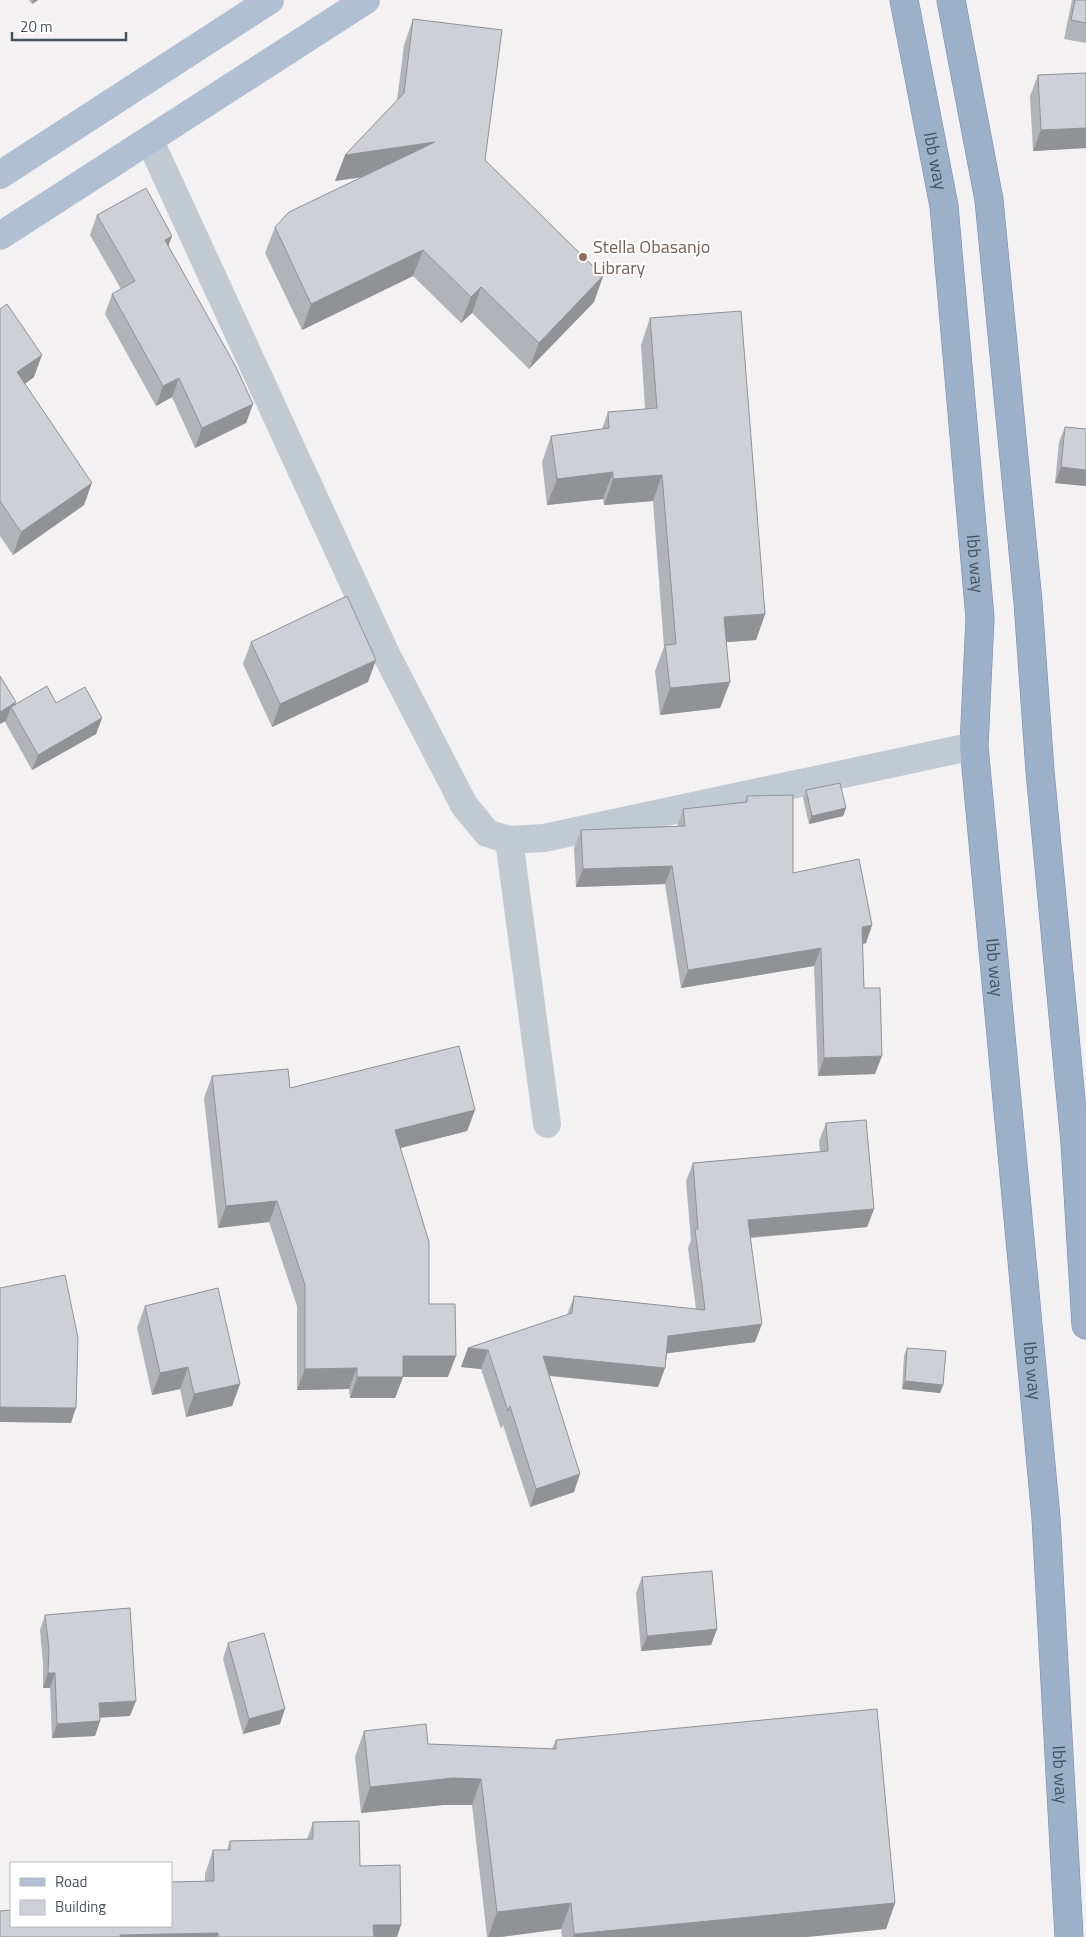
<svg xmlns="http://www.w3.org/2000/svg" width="1086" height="1937" font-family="'Titillium Web',sans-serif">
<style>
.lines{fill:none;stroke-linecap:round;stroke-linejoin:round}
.trunk-casing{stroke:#728bae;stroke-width:29}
.minor{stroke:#c1cad3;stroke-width:28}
.primary{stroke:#b0bfd1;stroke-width:28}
.trunk{stroke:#9cb0ca;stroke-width:28}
.wall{fill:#b0b3b8}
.shaded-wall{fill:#909296}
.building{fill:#cdd0d6;stroke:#909296}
.education-dot{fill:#8d6e63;stroke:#fff;stroke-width:2}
.labels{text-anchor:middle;stroke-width:4;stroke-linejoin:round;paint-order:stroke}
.street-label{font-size:18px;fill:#485360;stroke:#fff}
.education-label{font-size:18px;fill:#785e54;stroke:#fff;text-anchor:start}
</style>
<rect width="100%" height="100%" fill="#f3f1f1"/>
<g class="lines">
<g class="trunk-casing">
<g id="trunk">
<path id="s1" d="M 904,0 L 944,206 L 980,618 L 974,746 L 1046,1518 L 1069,1937"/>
<path d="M 951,0 L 989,200 L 1028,602 L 1040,771 L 1075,1143 L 1086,1325"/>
</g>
</g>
<g class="minor">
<path d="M 150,141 L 386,654 L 464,805 L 487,833 L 509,840 L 544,838 L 974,746"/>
<path d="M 509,840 L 547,1124"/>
</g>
<g class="primary">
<path d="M 0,175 L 270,0"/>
<path d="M 0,236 L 366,0"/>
</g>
<use href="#trunk" class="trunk"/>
</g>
<g class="wall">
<path d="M 29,0 L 38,0 L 32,4 Z"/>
<path d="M 1072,0 L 1086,0 L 1086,43 L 1064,39 Z"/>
<path d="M 413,19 L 485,160 L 603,276 L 594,302 L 529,369 L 472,313 L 461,323 L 413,276 L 302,330 L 265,253 L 275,227 L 363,177 L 335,181 L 397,101 L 404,45 Z"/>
<path d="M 1086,73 L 1086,148 L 1033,151 L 1030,96 L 1038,75 Z"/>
<path d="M 97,215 L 172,236 L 168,246 L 253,404 L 246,423 L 195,448 L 172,397 L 156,406 L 105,314 L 112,294 L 121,289 L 90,235 Z"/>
<path d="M 0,309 L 34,377 L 25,384 L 84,505 L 13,555 L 0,536 Z"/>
<path d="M 650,318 L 765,614 L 756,640 L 726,642 L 730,682 L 720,708 L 660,715 L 655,671 L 664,647 L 653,501 L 604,505 L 603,499 L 547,505 L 542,462 L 551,436 L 602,429 L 608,412 L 645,409 L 641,345 Z"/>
<path d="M 1065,427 L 1086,429 L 1086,486 L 1055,483 L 1059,442 Z"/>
<path d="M 251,642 L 368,682 L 272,727 L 243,664 Z"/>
<path d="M 0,676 L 15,704 L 56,703 L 102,718 L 96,734 L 32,770 L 5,722 L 6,721 Z"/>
<path d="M 806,790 L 846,808 L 843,816 L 809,824 L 803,798 Z"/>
<path d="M 747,796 L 793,873 L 872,925 L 866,943 L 862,944 L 864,988 L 875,1074 L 818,1076 L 814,966 L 681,988 L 665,884 L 576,887 L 574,848 L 581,830 L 677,827 L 683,809 L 744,803 Z"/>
<path d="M 212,1076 L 290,1088 L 475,1110 L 467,1131 L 401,1148 L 429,1304 L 448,1377 L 403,1377 L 395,1398 L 350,1398 L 349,1389 L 297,1390 L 297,1306 L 269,1222 L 218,1228 L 204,1098 Z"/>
<path d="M 826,1123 L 874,1209 L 867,1227 L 751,1238 L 755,1342 L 667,1353 L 665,1368 L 658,1387 L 549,1376 L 574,1492 L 530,1507 L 503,1425 L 501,1429 L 481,1369 L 461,1367 L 468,1348 L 567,1315 L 574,1296 L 696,1309 L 688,1248 L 691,1240 L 686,1181 L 693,1163 L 820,1152 L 819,1141 Z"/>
<path d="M 145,1306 L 240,1384 L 232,1406 L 186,1417 L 180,1389 L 152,1395 L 137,1328 Z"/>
<path d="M 907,1348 L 943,1385 L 940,1393 L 902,1389 L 904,1356 Z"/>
<path d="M 642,1577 L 717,1629 L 711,1645 L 641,1651 L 636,1593 Z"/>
<path d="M 45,1615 L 130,1716 L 100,1717 L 100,1721 L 95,1736 L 52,1738 L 50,1688 L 43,1688 L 43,1664 L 40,1630 Z"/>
<path d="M 228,1643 L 280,1724 L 243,1734 L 223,1659 Z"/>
<path d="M 364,1731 L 428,1744 L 552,1749 L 556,1740 L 895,1903 L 886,1929 L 806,1937 L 562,1937 L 561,1929 L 500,1937 L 487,1937 L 472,1805 L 443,1805 L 361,1813 L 355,1757 Z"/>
<path d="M 313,1822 L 360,1866 L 397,1937 L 0,1937 L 171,1926 L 205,1882 L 205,1874 L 213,1850 L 227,1850 L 230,1841 L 307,1839 Z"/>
</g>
<g class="shaded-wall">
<path d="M 33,0 L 38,0 L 32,4 Z"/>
<path d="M 1086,128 L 1086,148 L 1033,151 L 1041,130 Z"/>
<path d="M 435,142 L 426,168 L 335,181 L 345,155 Z"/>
<path d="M 172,236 L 165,255 L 165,240 Z"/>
<path d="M 423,250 L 413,276 L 302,330 L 311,304 Z"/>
<path d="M 603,276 L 594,302 L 529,369 L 539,343 Z"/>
<path d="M 481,287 L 472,313 L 461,323 L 471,297 Z"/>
<path d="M 42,355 L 34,377 L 9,395 L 17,372 Z"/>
<path d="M 179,378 L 172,397 L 156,406 L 163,386 Z"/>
<path d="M 253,404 L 246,423 L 195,448 L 202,428 Z"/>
<path d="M 1061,467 L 1086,470 L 1086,486 L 1055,483 Z"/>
<path d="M 613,472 L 603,499 L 547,505 L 557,479 Z"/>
<path d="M 662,475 L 653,501 L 604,505 L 613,479 Z"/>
<path d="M 92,483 L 84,505 L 13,555 L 21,532 Z"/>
<path d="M 765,614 L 756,640 L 714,643 L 724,617 Z"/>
<path d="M 376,660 L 368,682 L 272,727 L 280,704 Z"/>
<path d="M 730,682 L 720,708 L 660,715 L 670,688 Z"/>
<path d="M 16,702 L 13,710 L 11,707 L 6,721 L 0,724 L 0,712 Z"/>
<path d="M 102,718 L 96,734 L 32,770 L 38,755 Z"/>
<path d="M 846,808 L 843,816 L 809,824 L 812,816 Z"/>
<path d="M 672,866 L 665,884 L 576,887 L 583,869 Z"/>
<path d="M 872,925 L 866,943 L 855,946 L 862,927 Z"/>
<path d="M 821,948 L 814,966 L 681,988 L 688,970 Z"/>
<path d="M 882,1056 L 875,1074 L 818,1076 L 824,1058 Z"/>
<path d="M 475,1110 L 467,1131 L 388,1151 L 395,1130 Z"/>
<path d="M 277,1201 L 269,1222 L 218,1228 L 226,1206 Z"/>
<path d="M 874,1209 L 867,1227 L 742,1238 L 748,1220 Z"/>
<path d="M 762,1324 L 755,1342 L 662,1354 L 668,1336 Z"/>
<path d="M 468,1348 L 488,1350 L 481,1369 L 461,1367 Z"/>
<path d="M 403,1356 L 456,1356 L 448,1377 L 395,1377 Z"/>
<path d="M 543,1356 L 665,1368 L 658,1387 L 536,1374 Z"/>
<path d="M 188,1367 L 180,1389 L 152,1395 L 160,1373 Z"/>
<path d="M 357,1368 L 349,1389 L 297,1390 L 305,1369 Z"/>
<path d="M 357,1377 L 403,1377 L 395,1398 L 350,1398 Z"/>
<path d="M 905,1381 L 943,1385 L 940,1393 L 902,1389 Z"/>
<path d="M 240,1384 L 232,1406 L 186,1417 L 194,1394 Z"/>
<path d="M 0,1407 L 76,1408 L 71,1423 L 0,1422 Z"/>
<path d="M 580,1474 L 574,1492 L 530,1507 L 536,1489 Z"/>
<path d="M 717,1629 L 711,1645 L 641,1651 L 647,1636 Z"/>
<path d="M 48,1673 L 55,1673 L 50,1688 L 43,1688 Z"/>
<path d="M 136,1701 L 130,1716 L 94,1718 L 99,1703 Z"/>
<path d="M 285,1709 L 280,1724 L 243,1734 L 249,1719 Z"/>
<path d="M 100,1721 L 95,1736 L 52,1738 L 57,1724 Z"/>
<path d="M 453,1778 L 481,1779 L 472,1805 L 443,1805 L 361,1813 L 370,1787 Z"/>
<path d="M 571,1903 L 561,1929 L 500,1937 L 488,1937 L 497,1912 Z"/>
<path d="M 895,1903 L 886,1929 L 806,1937 L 573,1937 L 574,1934 Z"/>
<path d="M 373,1925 L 401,1925 L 397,1937 L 369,1937 Z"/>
<path d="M 218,1933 L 217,1937 L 120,1937 L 120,1935 Z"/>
</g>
<g class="building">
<path d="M 1075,0 L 1086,0 L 1086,23 L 1071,20 Z"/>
<path d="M 413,19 L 502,30 L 485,160 L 603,276 L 539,343 L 481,287 L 471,297 L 423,250 L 311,304 L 275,227 L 289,212 L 435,142 L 345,155 L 404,93 Z"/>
<path d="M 1086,73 L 1086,128 L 1041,130 L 1038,75 Z"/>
<path d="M 146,188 L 172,236 L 165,240 L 236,367 L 253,404 L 202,428 L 179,378 L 163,386 L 112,294 L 135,281 L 97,215 Z"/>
<path d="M 7,304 L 42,355 L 17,372 L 92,483 L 21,532 L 0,501 L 0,309 Z"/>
<path d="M 741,311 L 765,614 L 724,617 L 730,682 L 670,688 L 665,645 L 676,644 L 662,475 L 613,479 L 613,472 L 557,479 L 551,436 L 609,428 L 608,412 L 657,408 L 650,318 Z"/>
<path d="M 1065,427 L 1086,429 L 1086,470 L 1061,467 Z"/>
<path d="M 347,596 L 376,660 L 280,704 L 251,642 Z"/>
<path d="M 0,676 L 16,702 L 0,712 Z"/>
<path d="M 47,686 L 56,703 L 85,687 L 102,718 L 38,755 L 11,707 Z"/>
<path d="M 840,783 L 846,808 L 812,816 L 806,790 Z"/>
<path d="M 793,795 L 793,873 L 859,859 L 872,925 L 862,927 L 864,988 L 880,988 L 882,1056 L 824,1058 L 821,948 L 688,970 L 672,866 L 583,869 L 581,830 L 685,826 L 683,809 L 747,802 L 747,796 Z"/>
<path d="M 459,1046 L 475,1110 L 395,1130 L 429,1242 L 429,1304 L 455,1304 L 456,1356 L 403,1356 L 403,1377 L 357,1377 L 357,1368 L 305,1369 L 305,1285 L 277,1201 L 226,1206 L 212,1076 L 288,1069 L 290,1088 Z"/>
<path d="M 866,1120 L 874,1209 L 748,1220 L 762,1324 L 668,1336 L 665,1368 L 543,1356 L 580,1474 L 536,1489 L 510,1406 L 508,1411 L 488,1350 L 468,1348 L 572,1313 L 574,1296 L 705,1310 L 695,1229 L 698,1229 L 693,1163 L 828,1151 L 826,1123 Z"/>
<path d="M 65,1275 L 78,1338 L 76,1408 L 0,1407 L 0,1288 Z"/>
<path d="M 218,1288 L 240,1384 L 194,1394 L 188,1367 L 160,1373 L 145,1306 Z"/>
<path d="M 907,1348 L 946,1351 L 943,1385 L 905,1381 Z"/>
<path d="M 712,1571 L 717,1629 L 647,1636 L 642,1577 Z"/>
<path d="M 130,1608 L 136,1701 L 99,1703 L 100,1721 L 57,1724 L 55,1673 L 48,1673 L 49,1649 L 45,1615 Z"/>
<path d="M 264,1633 L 285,1709 L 249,1719 L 228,1643 Z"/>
<path d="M 877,1709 L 895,1903 L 574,1934 L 571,1903 L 497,1912 L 481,1779 L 453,1778 L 370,1787 L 364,1731 L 426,1724 L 428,1744 L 556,1749 L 556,1740 Z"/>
<path d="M 359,1821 L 360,1866 L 400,1865 L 401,1925 L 373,1925 L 374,1937 L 218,1937 L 218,1933 L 120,1935 L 120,1937 L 0,1937 L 0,1911 L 11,1910 L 11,1926 L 171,1926 L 171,1882 L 214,1881 L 213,1850 L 230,1850 L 230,1841 L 313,1839 L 313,1822 Z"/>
</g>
<circle class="education-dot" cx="583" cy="257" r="5"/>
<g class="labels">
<g class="street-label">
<text dy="6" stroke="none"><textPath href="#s1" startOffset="164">Ibb way</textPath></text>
<text dy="6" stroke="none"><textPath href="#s1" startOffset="569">Ibb way</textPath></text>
<text dy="6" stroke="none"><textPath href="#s1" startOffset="974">Ibb way</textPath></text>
<text dy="6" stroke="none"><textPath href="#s1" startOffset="1379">Ibb way</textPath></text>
<text dy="6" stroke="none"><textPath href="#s1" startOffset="1784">Ibb way</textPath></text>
</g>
<g class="education-label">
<text x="593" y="253">Stella Obasanjo<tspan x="593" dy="21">Library</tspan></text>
</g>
</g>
<rect x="10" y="1862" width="162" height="65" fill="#ffffff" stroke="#b6babf"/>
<rect x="20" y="1878" width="25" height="8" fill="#b0bfd1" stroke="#b6babf"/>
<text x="55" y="1887" font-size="15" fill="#485360">Road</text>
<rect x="20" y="1900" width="25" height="15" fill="#cdd0d6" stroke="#b6babf"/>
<text x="55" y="1912" font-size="15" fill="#485360">Building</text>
<path d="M12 32v8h114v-8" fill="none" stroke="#485360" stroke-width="2.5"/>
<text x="20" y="32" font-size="15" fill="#485360" stroke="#ffffff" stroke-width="4" paint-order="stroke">20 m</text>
</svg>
